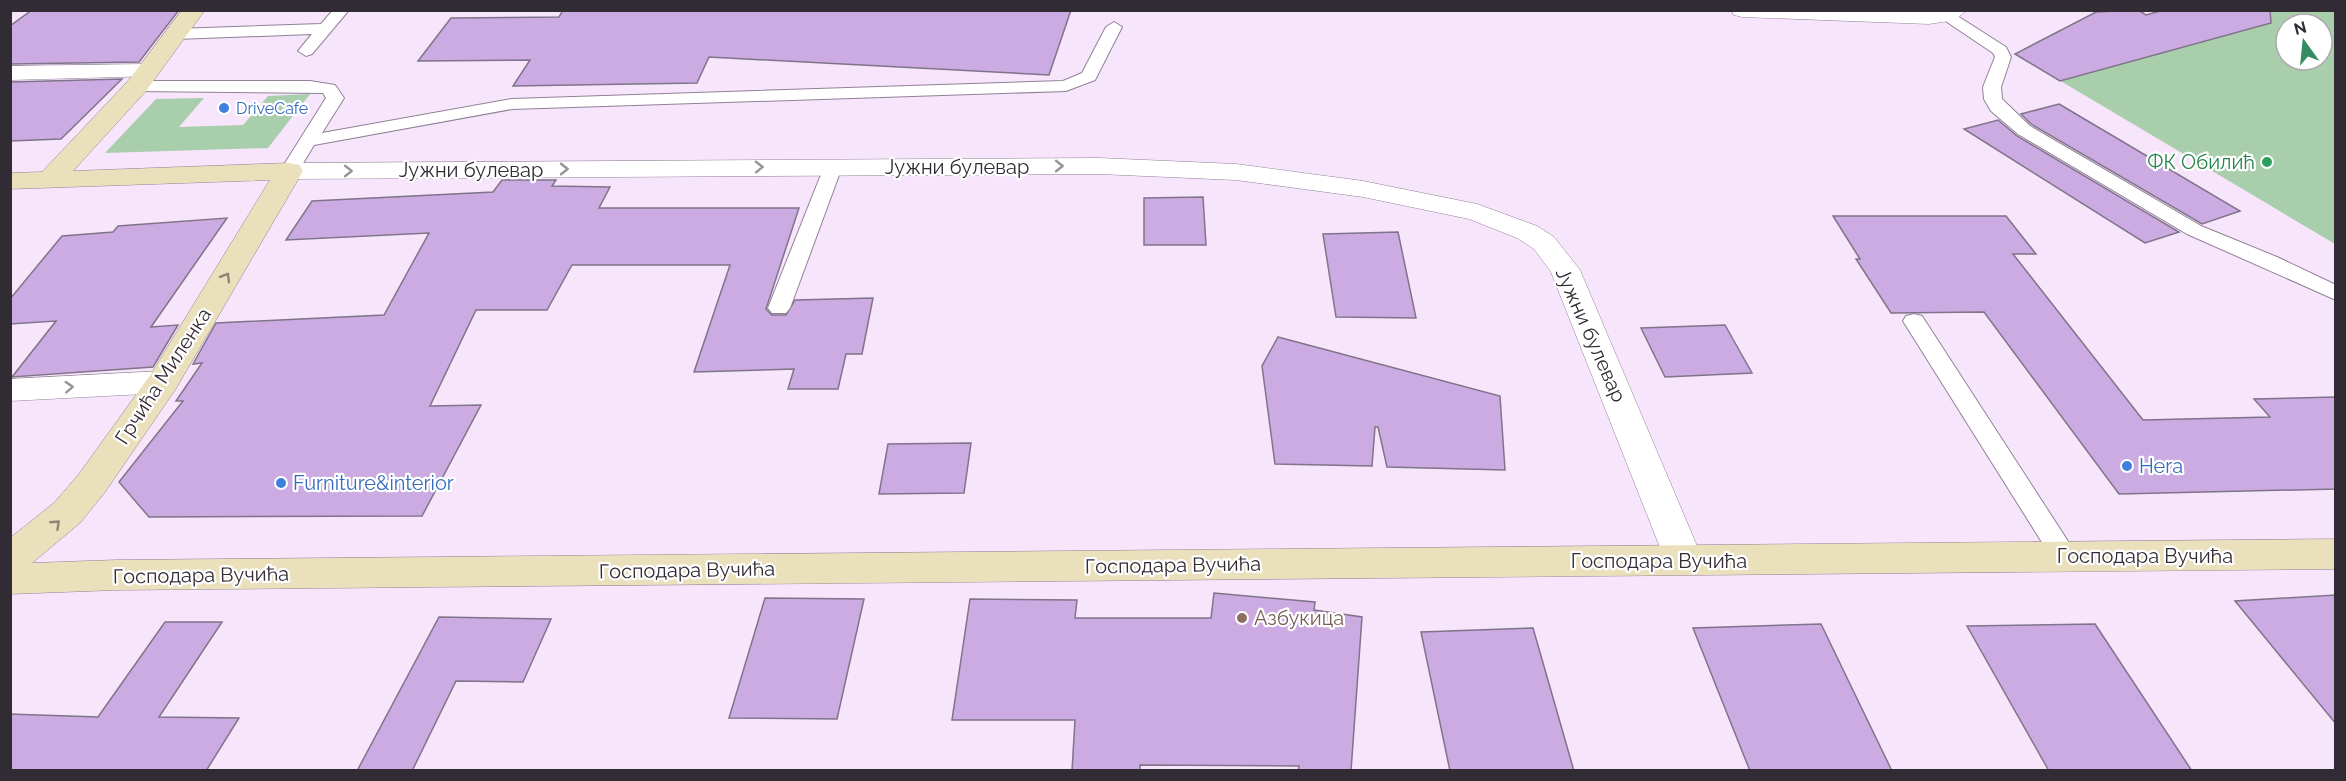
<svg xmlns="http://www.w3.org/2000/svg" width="2346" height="781" font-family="Raleway,sans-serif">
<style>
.green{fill:#a8ceab;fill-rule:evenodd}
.building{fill:#cbabe2;stroke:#7f7489;stroke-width:1.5}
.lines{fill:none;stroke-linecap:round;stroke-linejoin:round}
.lane-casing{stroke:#918195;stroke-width:2}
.street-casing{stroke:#918195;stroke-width:1}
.secondary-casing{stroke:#918195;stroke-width:1}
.lane{fill:#fff;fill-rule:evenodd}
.street{fill:#fff;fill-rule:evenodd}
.secondary{fill:#eae0bc;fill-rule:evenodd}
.oneway{stroke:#989599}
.oneway2{stroke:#8e8678}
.shop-dot{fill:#3f7fe0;stroke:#fff;stroke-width:2}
.leisure-dot{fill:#2e9e5b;stroke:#fff;stroke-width:2}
.education-dot{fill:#8d6e63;stroke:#fff;stroke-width:2}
.labels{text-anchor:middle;stroke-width:4.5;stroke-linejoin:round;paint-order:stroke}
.far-shop-label{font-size:16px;fill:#366cbe;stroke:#fff;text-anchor:start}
.leisure-label{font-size:20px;fill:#27864d;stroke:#fff;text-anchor:end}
.street-label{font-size:20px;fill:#312b33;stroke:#fff}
.shop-label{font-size:20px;fill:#366cbe;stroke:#fff;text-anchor:start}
.education-label{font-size:20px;fill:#785e54;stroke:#fff;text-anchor:start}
</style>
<rect width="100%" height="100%" fill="#f7e5fc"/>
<g class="green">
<path d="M 2164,10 L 2335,11 L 2335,244 L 2015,54 L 2086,17 L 2096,22 L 2112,16 L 2103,11 L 2138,11 L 2146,15 ZM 2286,24 L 2322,24 L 2322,60 L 2286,60 Z"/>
<path d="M 310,94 L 268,148 L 105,153 L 156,99 L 204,98 L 179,127 L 243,125 L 268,96 Z"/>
</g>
<g class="building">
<path d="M 32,10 L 179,10 L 139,62 L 10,64 L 10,26 Z"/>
<path d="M 563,10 L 1071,10 L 1049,75 L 709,57 L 697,83 L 513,86 L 530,60 L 418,61 L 451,18 L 559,17 Z"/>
<path d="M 2138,10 L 2146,15 L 2164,10 L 2270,10 L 2271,23 L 2060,81 L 2015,54 L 2096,12 Z"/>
<path d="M 122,79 L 61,139 L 10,141 L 10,82 Z"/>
<path d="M 2059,104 L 2240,211 L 2202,224 L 2031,124 L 2021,114 Z"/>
<path d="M 1998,120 L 2017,136 L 2179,232 L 2145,243 L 1964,129 Z"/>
<path d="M 502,180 L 556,180 L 552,186 L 610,187 L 599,208 L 799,208 L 766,309 L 772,315 L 786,315 L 795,300 L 873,298 L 862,354 L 846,354 L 838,389 L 788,389 L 794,369 L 694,372 L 730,265 L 572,265 L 547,310 L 476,310 L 430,406 L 481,405 L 422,516 L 149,517 L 119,482 L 183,401 L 176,401 L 202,363 L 193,364 L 216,323 L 384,315 L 429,233 L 286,240 L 312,201 L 493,192 Z"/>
<path d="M 1203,197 L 1206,245 L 1144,245 L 1144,198 Z"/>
<path d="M 1833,216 L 2006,216 L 2036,254 L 2013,254 L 2143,420 L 2270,417 L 2254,399 L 2336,397 L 2336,489 L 2119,494 L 1984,312 L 1891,313 L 1856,259 L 1860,259 Z"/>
<path d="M 227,218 L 151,327 L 178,325 L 153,367 L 12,377 L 56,321 L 10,324 L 10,299 L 62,236 L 113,232 L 118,226 Z"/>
<path d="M 1398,232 L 1416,318 L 1336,317 L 1323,234 Z"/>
<path d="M 1725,325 L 1752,373 L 1665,377 L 1641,328 Z"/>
<path d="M 1278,337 L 1500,396 L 1505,470 L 1387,467 L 1378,427 L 1375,427 L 1372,466 L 1275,464 L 1262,366 Z"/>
<path d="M 971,443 L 964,493 L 879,494 L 888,444 Z"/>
<path d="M 1214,593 L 1315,602 L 1314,610 L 1362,617 L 1351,771 L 1298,771 L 1299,766 L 1140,765 L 1140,771 L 1072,771 L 1075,720 L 952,720 L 970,599 L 1077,600 L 1075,618 L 1211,618 Z"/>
<path d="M 2336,595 L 2336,724 L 2235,601 Z"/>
<path d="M 765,598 L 864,599 L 837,719 L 729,718 Z"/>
<path d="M 439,617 L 551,619 L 523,682 L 456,681 L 412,771 L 357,771 Z"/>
<path d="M 165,622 L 222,622 L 159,717 L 239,718 L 206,771 L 10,771 L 10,714 L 98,717 Z"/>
<path d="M 1821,624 L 1892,771 L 1750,771 L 1693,628 Z"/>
<path d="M 2095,624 L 2192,771 L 2049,771 L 1967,626 Z"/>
<path d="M 1533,628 L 1574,771 L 1450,771 L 1421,632 Z"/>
</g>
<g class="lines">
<g class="lane-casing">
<g id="lane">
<path d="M 333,10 L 349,10 L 312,54 L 306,56 L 298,51 L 312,34 L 176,39 L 168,34 L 176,29 L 321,24 Z"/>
<path d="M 1948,10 L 2006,47 L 2011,57 L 2001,87 L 2002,99 L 2030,126 L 2201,226 L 2277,257 L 2336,285 L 2336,300 L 2187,234 L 2018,134 L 1991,111 L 1984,99 L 1983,87 L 1995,57 L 1993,53 L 1941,18 L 1939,15 L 1941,12 Z"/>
<path d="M 1114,22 L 1122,27 L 1095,80 L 1066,91 L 512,109 L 314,145 L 296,175 L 289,177 L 280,171 L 326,98 L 323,93 L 137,91 L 129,86 L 137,81 L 310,81 L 335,85 L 344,98 L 322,133 L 512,99 L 1063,81 L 1082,73 L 1106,27 Z"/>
<path d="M 833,161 L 842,167 L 790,308 L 786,313 L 772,313 L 768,308 L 824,167 Z"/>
<path d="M 1914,314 L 1922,316 L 2073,549 L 2077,556 L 2073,563 L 2064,566 L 2055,563 L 1903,321 L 1906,316 Z"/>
</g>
</g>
<g class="street-casing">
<g id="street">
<path d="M 1731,10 L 1967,10 L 1955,20 L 1929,24 L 1742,17 L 1734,15 Z"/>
<path d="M 147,64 L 156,66 L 159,71 L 156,76 L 10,80 L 10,66 Z"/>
<path d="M 1099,158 L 1236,164 L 1363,181 L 1477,204 L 1537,226 L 1554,237 L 1580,270 L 1703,560 L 1697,570 L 1684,575 L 1671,570 L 1665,560 L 1551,272 L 1534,249 L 1517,238 L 1469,219 L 1363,197 L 1236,180 L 1099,174 L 289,179 L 279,177 L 275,171 L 279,165 L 289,163 Z"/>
<path d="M 163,371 L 175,374 L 179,382 L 175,390 L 163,393 L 10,401 L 10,379 Z"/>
</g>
</g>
<g class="secondary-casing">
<path id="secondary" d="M 182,10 L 205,10 L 146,91 L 73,171 L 289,163 L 299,165 L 303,171 L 175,390 L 105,492 L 80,523 L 32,563 L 116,560 L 2336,539 L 2336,569 L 116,590 L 10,594 L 10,538 L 54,503 L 79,474 L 151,374 L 270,180 L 10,189 L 10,173 L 42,172 L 128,81 Z"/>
</g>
<use href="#lane" class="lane"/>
<use href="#street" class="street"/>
<use href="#secondary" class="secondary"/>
</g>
<defs><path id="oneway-chevron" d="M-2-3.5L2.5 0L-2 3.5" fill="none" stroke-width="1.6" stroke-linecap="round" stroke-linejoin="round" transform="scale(1.5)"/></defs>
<g class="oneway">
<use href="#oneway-chevron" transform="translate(1059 166)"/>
<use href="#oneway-chevron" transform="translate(759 167) rotate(-1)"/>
<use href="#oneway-chevron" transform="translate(564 169)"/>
<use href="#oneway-chevron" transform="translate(348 171)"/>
<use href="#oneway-chevron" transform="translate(69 387) rotate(-3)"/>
</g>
<g class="oneway2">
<use href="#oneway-chevron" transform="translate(226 277) rotate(-59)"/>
<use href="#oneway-chevron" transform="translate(56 524) rotate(-43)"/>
</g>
<g class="shop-dot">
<circle cx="224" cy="108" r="6"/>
<circle cx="2127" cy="466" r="6"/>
<circle cx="281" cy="483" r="6"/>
</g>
<circle class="leisure-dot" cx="2267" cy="162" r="6"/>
<circle class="education-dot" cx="1242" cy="618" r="6"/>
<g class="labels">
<g class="far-shop-label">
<text x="236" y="114">DriveCafe</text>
</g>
<g class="leisure-label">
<text x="2255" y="169">ФК Обилић</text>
</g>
<g class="street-label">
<text x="957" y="174">Јужни булевар</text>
<text x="471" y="177">Јужни булевар</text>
<text transform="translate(1591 335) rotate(66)" y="7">Јужни булевар</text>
<text transform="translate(163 376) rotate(-57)" y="7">Грчића Миленка</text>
<text x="2145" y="563">Господара Вучића</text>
<text x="1659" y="568">Господара Вучића</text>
<text transform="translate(1173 565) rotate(-1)" y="7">Господара Вучића</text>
<text transform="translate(687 570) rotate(-1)" y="7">Господара Вучића</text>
<text transform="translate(201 575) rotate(-1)" y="7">Господара Вучића</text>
</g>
<g class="shop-label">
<text x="2139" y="473">Hera</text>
<text x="293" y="490">Furniture&amp;interior</text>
</g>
<g class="education-label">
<text x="1254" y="625">Азбукица</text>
</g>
</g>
<rect width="2346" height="781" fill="none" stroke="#312b33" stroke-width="24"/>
<g transform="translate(2304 42) rotate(345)"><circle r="28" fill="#ffffff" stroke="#adaaad" stroke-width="1.5"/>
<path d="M0-4.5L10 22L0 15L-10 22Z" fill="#358c60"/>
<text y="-9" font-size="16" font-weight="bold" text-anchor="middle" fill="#312b33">N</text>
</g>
</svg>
